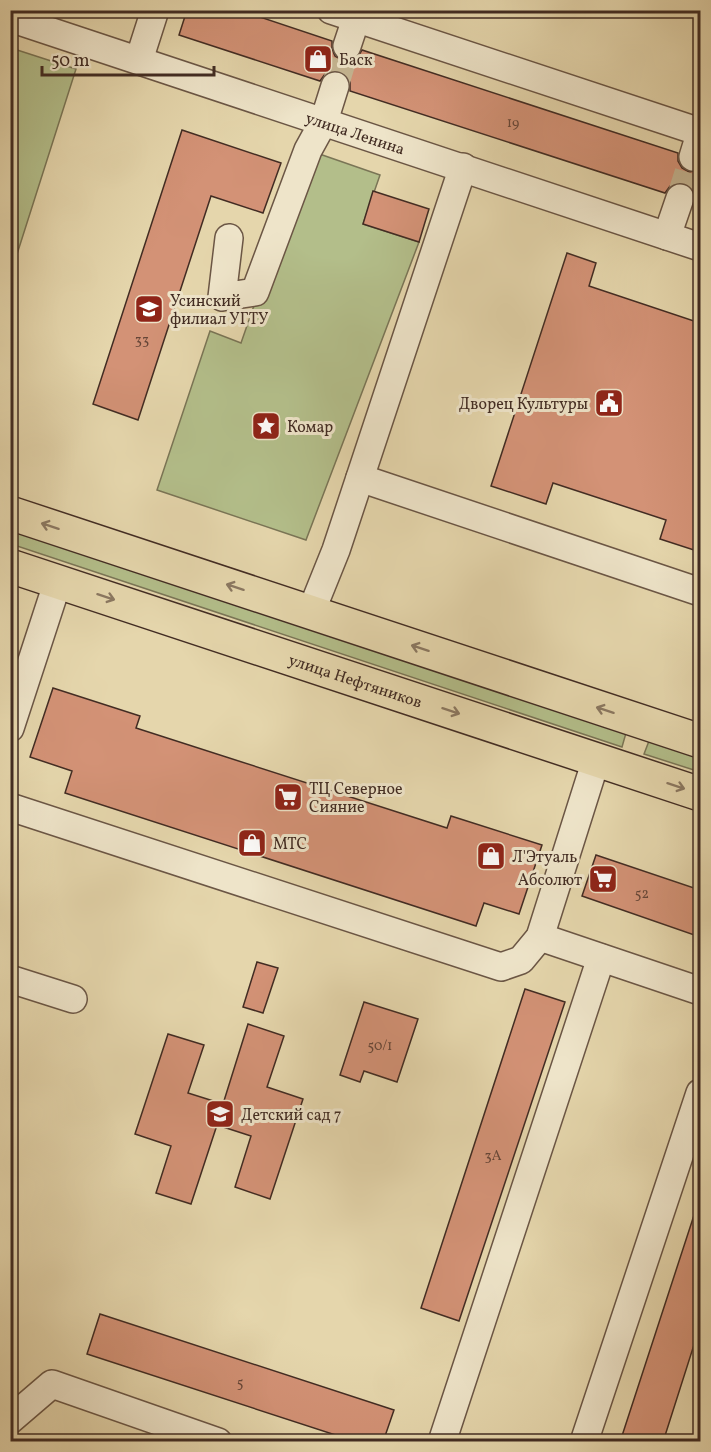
<svg xmlns="http://www.w3.org/2000/svg" width="711" height="1452" font-family="Vollkorn,serif">
<style>
.green{fill:#b3be8a;stroke:#7a7556;stroke-width:1.5}
.building{fill:#d39276;stroke:#422c23;stroke-width:1.5}
.lines{fill:none;stroke-linecap:round;stroke-linejoin:round}
.minor-tunnel{stroke:#c4b491;stroke-width:27;stroke-dasharray:27 14;stroke-linecap:butt}
.minor-casing{stroke:#6b5645;stroke-width:30}
.major-casing{stroke:#422c23;stroke-width:36}
.minor{stroke:#eee4c9;stroke-width:27}
.major{stroke:#e5d6ac;stroke-width:33}
.oneway{stroke:#8b7861}
.labels{text-anchor:middle;stroke-width:6;stroke-linejoin:round;paint-order:stroke}
.number-label{font-size:14px;fill:#664638}
.poi-label{font-size:16px;fill:#422c23;stroke:#eee4c9;text-anchor:start}
.street-label{font-size:16px;fill:#422c23;stroke:#eee4c9}
</style>
<rect width="100%" height="100%" fill="#e5d6ac"/>
<filter id="stains"><feTurbulence type="fractalNoise" baseFrequency=".00333" numOctaves="4"/><feColorMatrix values="0 0 0 0 .2 0 0 0 0 .09 0 0 0 0 .02 0 0 0 .5 -.17"/></filter>
<radialGradient id="worn" r=".72"><stop offset=".6" stop-color="#630" stop-opacity="0"/><stop offset="1" stop-color="#630" stop-opacity=".3"/></radialGradient>
<g class="green">
<path d="M 11,48 L 76,69 L 11,273 L 10,48 Z"/>
<path d="M 308,150 L 380,175 L 363,224 L 419,242 L 306,540 L 157,490 L 210,331 L 241,343 Z"/>
<path d="M 11,530 L 626,733 L 622,747 L 11,544 Z"/>
<path d="M 649,741 L 700,758 L 700,772 L 644,754 Z"/>
</g>
<g class="building">
<path d="M 187,10 L 239,10 L 332,41 L 332,49 L 335,56 L 343,61 L 351,61 L 357,58 L 362,50 L 678,153 L 678,161 L 682,168 L 689,172 L 700,170 L 700,205 L 695,203 L 695,196 L 692,188 L 685,183 L 678,183 L 670,186 L 665,193 L 350,91 L 350,82 L 346,75 L 340,71 L 331,71 L 325,74 L 320,81 L 179,35 Z"/>
<path d="M 182,130 L 281,163 L 263,213 L 211,196 L 138,420 L 93,404 Z"/>
<path d="M 373,191 L 429,209 L 419,242 L 363,224 Z"/>
<path d="M 567,253 L 596,263 L 589,286 L 700,323 L 700,552 L 660,539 L 666,520 L 553,483 L 546,504 L 491,486 Z"/>
<path d="M 53,688 L 140,716 L 136,728 L 447,828 L 451,816 L 542,845 L 519,914 L 484,903 L 476,926 L 65,793 L 72,771 L 30,757 Z"/>
<path d="M 596,855 L 700,890 L 700,937 L 582,896 Z"/>
<path d="M 257,962 L 278,968 L 263,1013 L 243,1007 Z"/>
<path d="M 525,989 L 565,1002 L 459,1321 L 421,1308 Z"/>
<path d="M 364,1002 L 418,1019 L 397,1082 L 364,1071 L 360,1082 L 340,1075 Z"/>
<path d="M 248,1024 L 284,1036 L 267,1087 L 303,1099 L 270,1199 L 235,1187 L 251,1136 L 217,1125 L 191,1204 L 156,1193 L 171,1146 L 135,1134 L 168,1034 L 204,1045 L 188,1093 L 223,1104 Z"/>
<path d="M 697,1206 L 700,1206 L 700,1326 L 663,1442 L 620,1442 Z"/>
<path d="M 100,1314 L 394,1410 L 383,1442 L 357,1442 L 87,1354 Z"/>
</g>
<g class="lines">
<g class="minor-tunnel">
<path d="M 335,86 L 347,46"/>
<path d="M 680,198 L 693,157"/>
</g>
<g class="minor-casing">
<g id="minor">
<path d="M 331,10 L 700,132"/>
<path id="s1" d="M 10,18 L 700,247"/>
<path d="M 347,46 L 356,19 L 361,10"/>
<path d="M 139,60 L 155,10"/>
<path d="M 693,157 L 700,134"/>
<path d="M 667,236 L 680,198"/>
<path d="M 229,238 L 222,297 L 255,292 L 308,150 L 324,121 L 335,86"/>
<path d="M 360,478 L 700,592"/>
<path d="M 311,612 L 336,550 L 463,167"/>
<path d="M 10,728 L 58,581"/>
<path d="M 10,807 L 501,967 L 521,960 L 540,937 L 596,760"/>
<path d="M 540,937 L 700,991"/>
<path d="M 10,979 L 73,999"/>
<path d="M 10,1420 L 52,1384 L 218,1442"/>
<path d="M 442,1442 L 601,958"/>
<path d="M 584,1442 L 700,1093"/>
</g>
</g>
<g class="major-casing">
<g id="major">
<path d="M 10,513 L 700,741"/>
<path id="s2" d="M 10,566 L 700,794"/>
</g>
</g>
<use href="#minor" class="minor"/>
<use href="#major" class="major"/>
</g>
<defs><path id="oneway-shaft" d="M-6 0H5M1.5-3L5.5 0L1.5 3" fill="none" stroke-width="1.6" stroke-linecap="round" stroke-linejoin="round" transform="scale(1.5)"/></defs>
<g class="oneway">
<use href="#oneway-shaft" transform="translate(50 526) rotate(-162)"/>
<use href="#oneway-shaft" transform="translate(235 587) rotate(-162)"/>
<use href="#oneway-shaft" transform="translate(106 597) rotate(18)"/>
<use href="#oneway-shaft" transform="translate(420 648) rotate(-162)"/>
<use href="#oneway-shaft" transform="translate(605 710) rotate(-162)"/>
<use href="#oneway-shaft" transform="translate(451 711) rotate(18)"/>
<use href="#oneway-shaft" transform="translate(676 786) rotate(18)"/>
</g>
<defs>
<g id="shop-square" transform="scale(1.5)"><rect x="-9" y="-9" width="18" height="18" rx="4" fill="#8f2418" stroke="#eee4c9"/><path d="M-5-2.5h2.3a2.7 3.5 0 0 1 5.4 0H5L5.5 6h-11ZM-1.5-2.5h3a1.5 2.3 0 0 0-3 0Z" fill="#fff"/></g>
<g id="university-square" transform="scale(1.5)"><rect x="-9" y="-9" width="18" height="18" rx="4" fill="#8f2418" stroke="#eee4c9"/><path d="M0-5L7-2L0 1L-7-2ZM-4 1L0 2.5L4 1V4Q0 6-4 4Z" fill="#fff"/></g>
<g id="civic-square" transform="scale(1.5)"><rect x="-9" y="-9" width="18" height="18" rx="4" fill="#8f2418" stroke="#eee4c9"/><path d="M-.6-6.5H3V-4.5H.6V-3L4-1V1h2V6H-6V1h2V-1L-.6-3ZM-1.2 2.5V6h2.4V2.5Z" fill="#fff"/></g>
<g id="sight-square" transform="scale(1.5)"><rect x="-9" y="-9" width="18" height="18" rx="4" fill="#8f2418" stroke="#eee4c9"/><path d="M0-6L1.8-2.2L6-1.7L2.9 1.2L3.7 5.4L0 3.3L-3.7 5.4L-2.9 1.2L-6-1.7L-1.8-2.2Z" fill="#fff"/></g>
<g id="supermarket-square" transform="scale(1.5)"><rect x="-9" y="-9" width="18" height="18" rx="4" fill="#8f2418" stroke="#eee4c9"/><path d="M-6-5.5h2.5l.6 2H6L4.5 2H-2.5L-4.4-4H-6ZM-1.5 3.2a1.3 1.3 0 1 0 .1 0ZM3 3.2a1.3 1.3 0 1 0 .1 0Z" fill="#fff"/></g>
<g id="school-square" transform="scale(1.5)"><rect x="-9" y="-9" width="18" height="18" rx="4" fill="#8f2418" stroke="#eee4c9"/><path d="M0-5L7-2L0 1L-7-2ZM-4 1L0 2.5L4 1V4Q0 6-4 4Z" fill="#fff"/></g>
</defs>
<g fill-rule="evenodd">
<use href="#shop-square" x="318" y="59"/>
<use href="#university-square" x="149" y="309"/>
<use href="#civic-square" x="609" y="403"/>
<use href="#sight-square" x="266" y="426"/>
<use href="#supermarket-square" x="288" y="797"/>
<use href="#shop-square" x="252" y="843"/>
<use href="#shop-square" x="491" y="856"/>
<use href="#supermarket-square" x="603" y="879"/>
<use href="#school-square" x="220" y="1114"/>
</g>
<g class="labels">
<g class="number-label">
<text x="513" y="127">19</text>
<text x="142" y="344">33</text>
<text x="642" y="898">52</text>
<text x="380" y="1050">50/1</text>
<text x="493" y="1160">3А</text>
<text x="240" y="1387">5</text>
</g>
<g class="poi-label">
<text x="339" y="65">Баск</text>
<text x="170" y="306">Усинский<tspan x="170" dy="18">филиал УГТУ</tspan></text>
<text x="588" y="409" text-anchor="end">Дворец Культуры</text>
<text x="287" y="432">Комар</text>
<text x="309" y="794">ТЦ Северное<tspan x="309" dy="18">Сияние</tspan></text>
<text x="273" y="849">МТС</text>
<text x="512" y="862">Л'Этуаль</text>
<text x="582" y="885" text-anchor="end">Абсолют</text>
<text x="241" y="1120">Детский сад 7</text>
</g>
<g class="street-label">
<text dy="6" stroke="none"><textPath href="#s1" startOffset="364">улица Ленина</textPath></text>
<text dy="6" stroke="none"><textPath href="#s2" startOffset="364">улица Нефтяников</textPath></text>
</g>
</g>
<rect width="711" height="1452" fill="none" stroke="#e5d6ac" stroke-width="36"/>
<rect x="12" y="12" width="687" height="1428" fill="none" stroke="#422c23" stroke-width="3"/>
<rect x="18" y="18" width="675" height="1416" fill="none" stroke="#422c23" stroke-width="1.5"/>
<path d="M42 66v9h172v-9" fill="none" stroke="#422c23" stroke-width="3"/>
<text x="51" y="66" font-size="18" fill="#422c23" stroke="#eee4c9" stroke-width="4.5" paint-order="stroke">50 m</text>
<rect width="100%" height="100%" filter="url(#stains)"/>
<rect width="100%" height="100%" fill="url(#worn)"/>
</svg>
